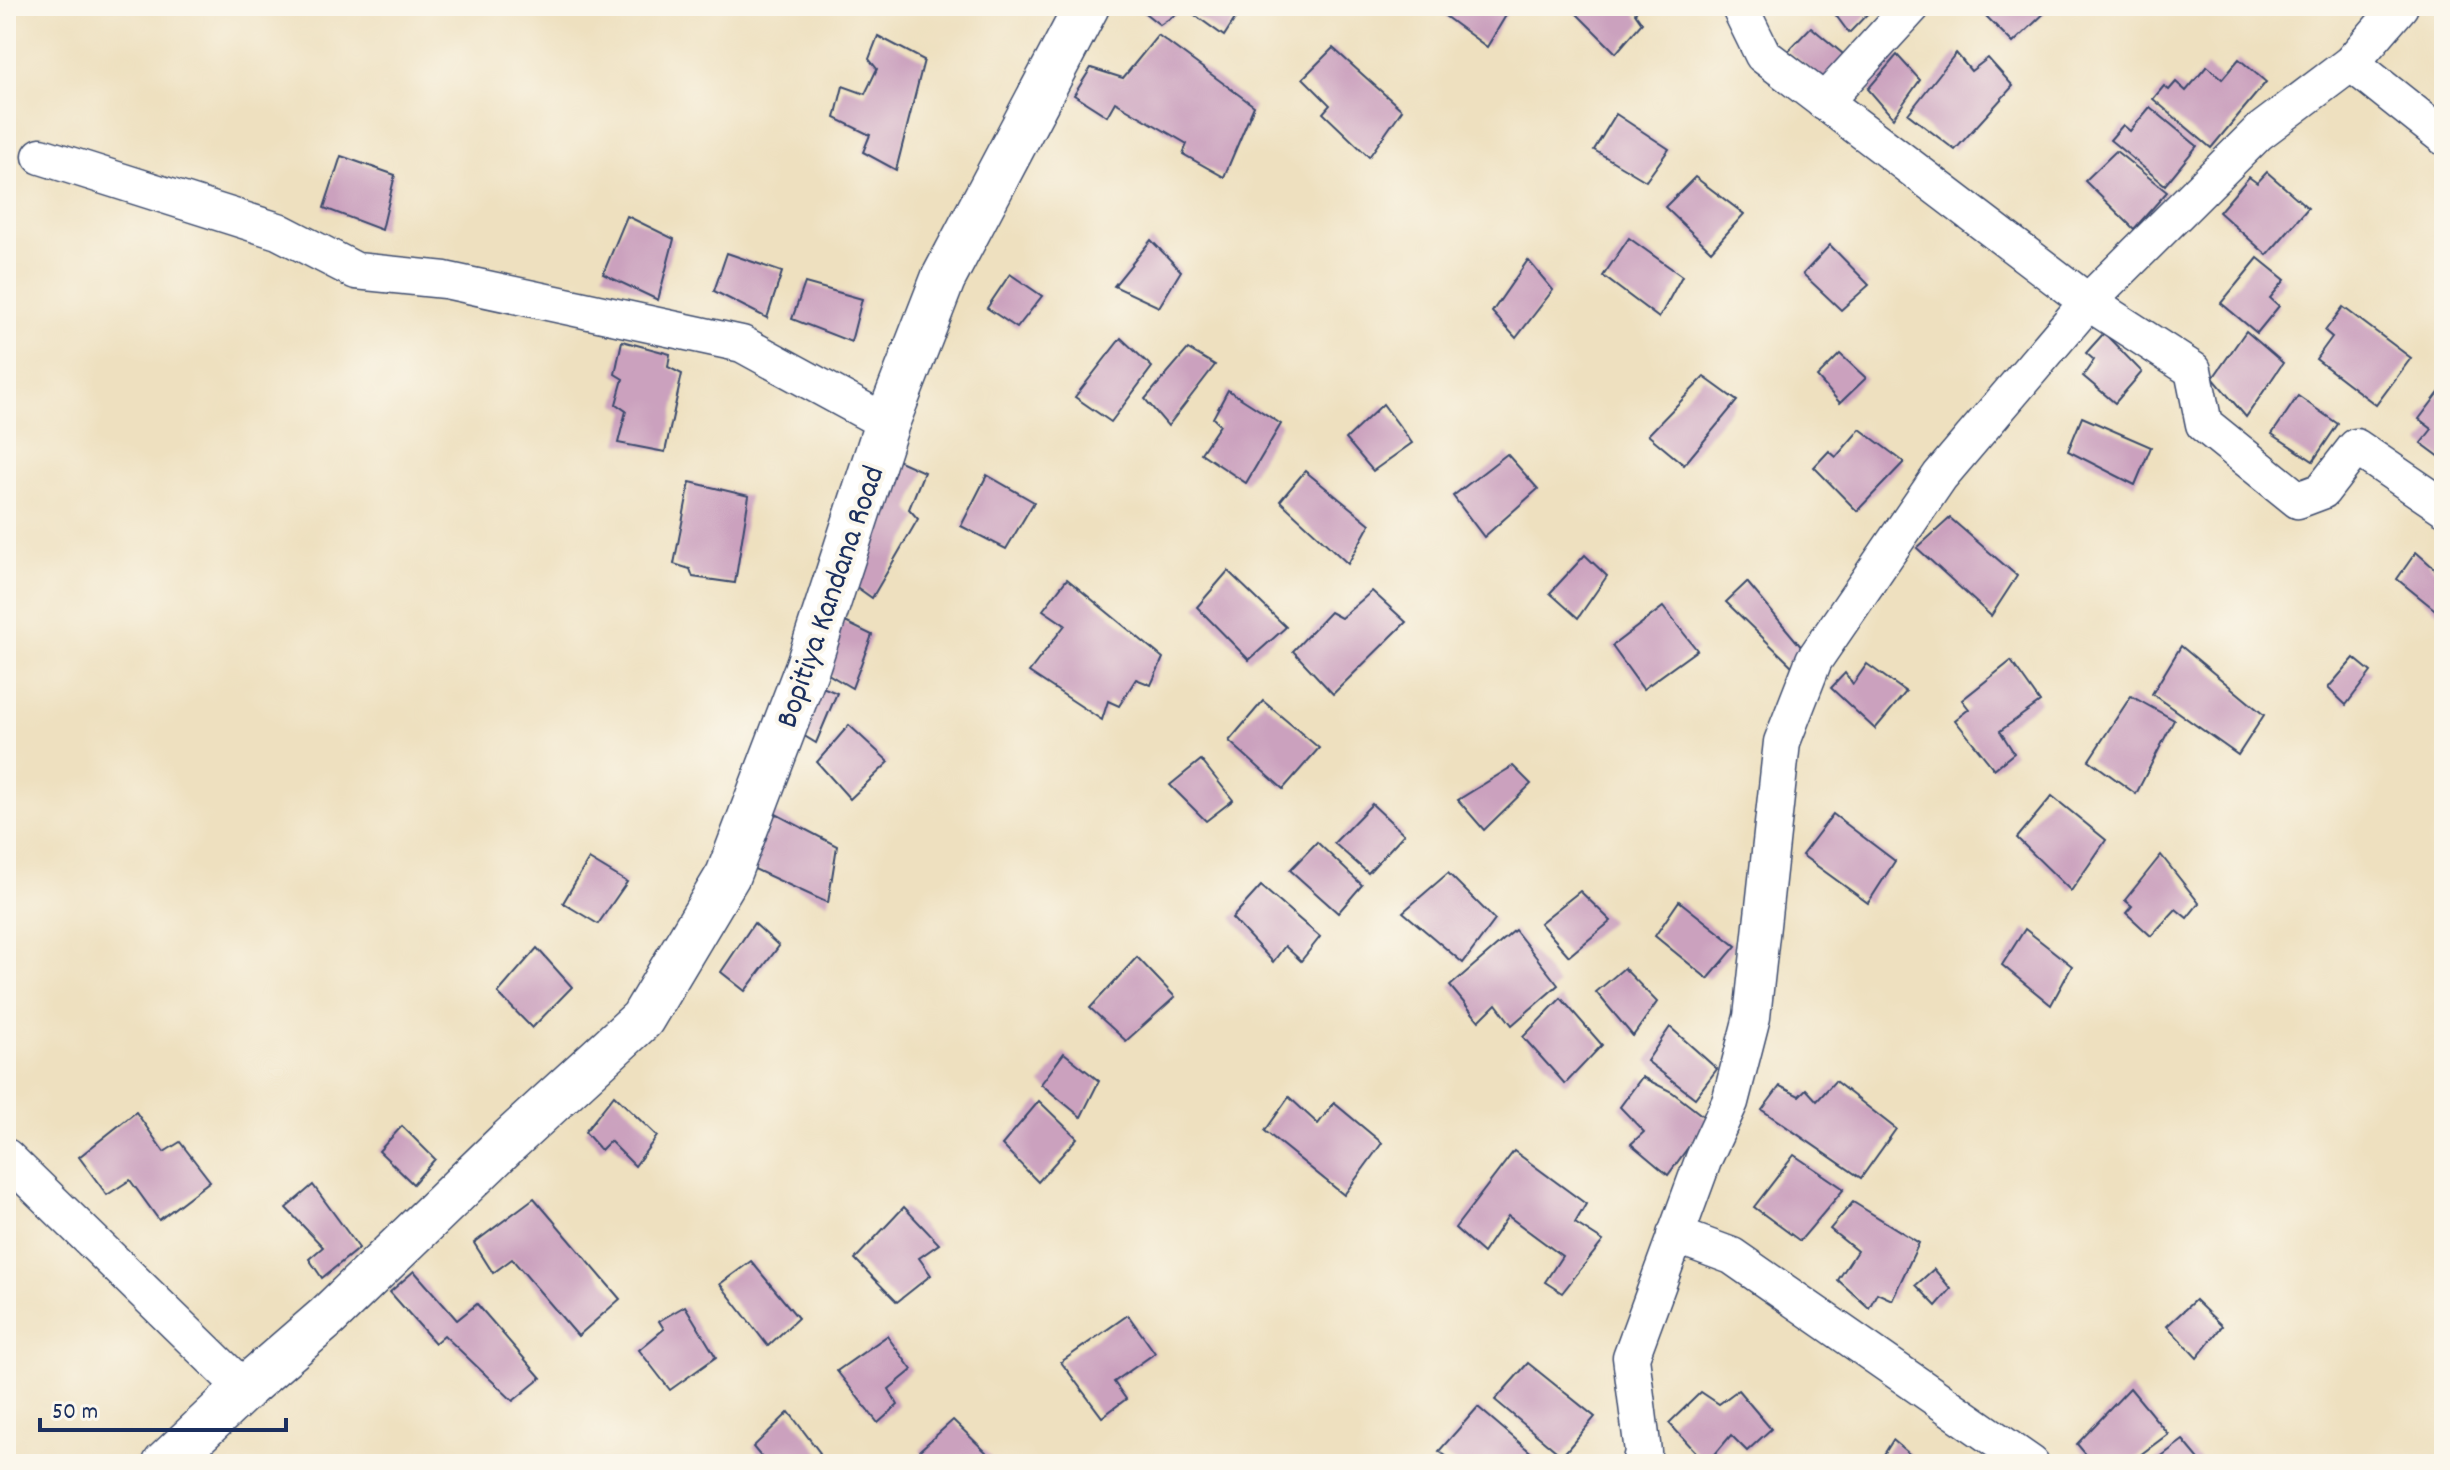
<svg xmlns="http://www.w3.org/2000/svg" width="2450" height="1470" font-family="Dekko,sans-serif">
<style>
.building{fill:#cba1be}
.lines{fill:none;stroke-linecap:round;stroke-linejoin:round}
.street-casing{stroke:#3b4a6d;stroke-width:39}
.secondary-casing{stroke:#3b4a6d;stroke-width:47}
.street{stroke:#fff;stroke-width:36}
.secondary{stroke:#fff;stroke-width:44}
.labels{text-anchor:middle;stroke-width:8;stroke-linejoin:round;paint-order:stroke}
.street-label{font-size:32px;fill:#1b2f5e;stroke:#fbf7ec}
</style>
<rect width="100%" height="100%" fill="#fbf7ec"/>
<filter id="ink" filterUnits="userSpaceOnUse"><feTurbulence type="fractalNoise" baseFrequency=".0125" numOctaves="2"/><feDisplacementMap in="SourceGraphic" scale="16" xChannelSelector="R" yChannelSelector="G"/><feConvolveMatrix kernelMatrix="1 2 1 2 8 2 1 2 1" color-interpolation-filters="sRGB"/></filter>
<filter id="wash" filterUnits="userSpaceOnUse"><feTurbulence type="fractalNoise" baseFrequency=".006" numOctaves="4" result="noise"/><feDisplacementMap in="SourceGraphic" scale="32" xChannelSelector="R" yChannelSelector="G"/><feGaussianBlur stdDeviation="1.8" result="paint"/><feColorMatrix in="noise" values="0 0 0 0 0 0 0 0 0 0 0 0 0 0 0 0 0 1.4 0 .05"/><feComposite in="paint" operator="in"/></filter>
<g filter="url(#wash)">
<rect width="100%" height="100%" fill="#eee0bf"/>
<g id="blocks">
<g class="building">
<path d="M 1136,6 L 1226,6 L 1238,14 L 1224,36 L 1185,8 L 1160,25 Z"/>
<path d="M 1435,6 L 1499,6 L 1508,12 L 1487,47 L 1434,8 Z"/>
<path d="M 1579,6 L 1641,6 L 1635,13 L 1642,23 L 1616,53 L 1574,11 Z"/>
<path d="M 1829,6 L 1875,6 L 1849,33 Z"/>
<path d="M 1991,6 L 2052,6 L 2013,43 L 1984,14 Z"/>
<path d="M 1811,27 L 1849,59 L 1830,85 L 1788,51 Z"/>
<path d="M 1158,35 L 1254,106 L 1224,177 L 1183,154 L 1187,144 L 1115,102 L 1107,116 L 1074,95 L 1091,68 L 1123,78 Z"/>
<path d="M 878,36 L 924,60 L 896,170 L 863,152 L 870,135 L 835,118 L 843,86 L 865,94 L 877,69 L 869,59 Z"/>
<path d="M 1333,48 L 1402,110 L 1369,157 L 1323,113 L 1330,105 L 1303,78 Z"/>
<path d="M 1956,53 L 1971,71 L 1988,58 L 2013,86 L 1955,150 L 1908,114 Z"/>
<path d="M 1897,55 L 1920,80 L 1893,118 L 1868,89 Z"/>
<path d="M 2239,59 L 2266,82 L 2211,148 L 2153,99 L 2164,86 L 2169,90 L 2176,82 L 2186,91 L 2207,66 L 2222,79 Z"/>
<path d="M 2150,107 L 2197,146 L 2165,185 L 2110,140 L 2123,125 L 2130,131 Z"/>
<path d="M 1616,114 L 1669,149 L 1646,181 L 1594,150 Z"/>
<path d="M 2116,151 L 2167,192 L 2134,229 L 2085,181 Z"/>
<path d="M 341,156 L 395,175 L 382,230 L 324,208 Z"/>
<path d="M 2267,172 L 2308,208 L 2267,255 L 2219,212 L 2249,177 L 2257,183 Z"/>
<path d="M 1695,177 L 1744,214 L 1711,251 L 1665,207 Z"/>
<path d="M 627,216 L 674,239 L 658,300 L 603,274 Z"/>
<path d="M 1629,238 L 1682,276 L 1659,318 L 1603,276 Z"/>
<path d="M 1151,240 L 1181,271 L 1159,307 L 1114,286 Z"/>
<path d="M 1830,245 L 1869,285 L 1841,310 L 1803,274 Z"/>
<path d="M 727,253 L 782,272 L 767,318 L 714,291 Z"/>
<path d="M 2258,258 L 2285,280 L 2270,298 L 2279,306 L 2257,333 L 2221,303 Z"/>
<path d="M 1528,260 L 1553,290 L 1516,338 L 1492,312 Z"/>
<path d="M 1010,274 L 1042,296 L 1017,328 L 987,308 Z"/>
<path d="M 805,283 L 862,299 L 851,342 L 792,319 Z"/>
<path d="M 2343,307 L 2411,358 L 2376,405 L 2316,359 L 2332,337 L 2325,331 Z"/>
<path d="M 2246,331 L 2283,363 L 2246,417 L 2213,378 Z"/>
<path d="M 2104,333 L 2142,372 L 2115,403 L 2083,376 L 2094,360 L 2086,353 Z"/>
<path d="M 1121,338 L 1152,367 L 1111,422 L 1075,397 Z"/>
<path d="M 622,341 L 670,354 L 668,367 L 682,374 L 665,452 L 618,443 L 626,411 L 616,404 L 623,379 L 615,374 Z"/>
<path d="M 1188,349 L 1215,365 L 1168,426 L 1145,399 Z"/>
<path d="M 1840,354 L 1866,378 L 1840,403 L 1817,377 Z"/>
<path d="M 1704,377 L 1737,401 L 1684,465 L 1648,435 Z"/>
<path d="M 2444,386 L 2444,460 L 2421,443 L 2432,429 L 2419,419 Z"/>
<path d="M 1228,390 L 1281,424 L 1246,483 L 1201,453 L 1220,425 L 1213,418 Z"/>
<path d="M 2298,396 L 2338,424 L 2313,461 L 2272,434 Z"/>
<path d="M 1383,404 L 1412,443 L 1373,471 L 1346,439 Z"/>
<path d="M 2082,417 L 2151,447 L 2135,485 L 2068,451 Z"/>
<path d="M 1860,429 L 1904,462 L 1857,511 L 1814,467 L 1829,451 L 1836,457 Z"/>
<path d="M 1507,454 L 1538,489 L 1484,537 L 1453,496 Z"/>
<path d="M 886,455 L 924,472 L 909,509 L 918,519 L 872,598 L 844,578 Z"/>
<path d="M 1305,471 L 1370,524 L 1348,564 L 1280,501 Z"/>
<path d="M 987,475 L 1034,502 L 1006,549 L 961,526 Z"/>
<path d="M 690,482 L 749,496 L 735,583 L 693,577 L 690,569 L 674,564 Z"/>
<path d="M 1950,518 L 2017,576 L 1991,616 L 1917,548 Z"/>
<path d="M 2416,552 L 2444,577 L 2444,617 L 2397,579 Z"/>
<path d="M 1585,555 L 1607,576 L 1578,618 L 1550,593 Z"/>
<path d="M 1228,571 L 1286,627 L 1249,660 L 1197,607 Z"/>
<path d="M 1067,579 L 1163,658 L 1151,685 L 1136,679 L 1119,706 L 1108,701 L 1102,720 L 1029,672 L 1065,625 L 1043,610 Z"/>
<path d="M 1747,582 L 1808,655 L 1794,668 L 1726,602 Z"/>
<path d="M 1372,591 L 1406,622 L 1333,694 L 1293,651 L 1330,612 L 1341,618 Z"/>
<path d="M 1663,607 L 1697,650 L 1643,689 L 1612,646 Z"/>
<path d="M 841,620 L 872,635 L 852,688 L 818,668 Z"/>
<path d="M 2181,646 L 2264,715 L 2238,755 L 2152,694 Z"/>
<path d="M 2354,658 L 2371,672 L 2346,705 L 2328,688 Z"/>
<path d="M 2011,661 L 2040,702 L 2000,731 L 2014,753 L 1994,769 L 1955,720 L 1969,709 L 1962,700 Z"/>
<path d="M 1867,664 L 1906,692 L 1875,729 L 1831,688 L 1845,673 L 1853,684 Z"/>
<path d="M 810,682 L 837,693 L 816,743 L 793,729 Z"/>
<path d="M 2131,696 L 2174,720 L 2136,794 L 2089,760 Z"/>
<path d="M 1263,701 L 1319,748 L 1283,789 L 1229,741 Z"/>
<path d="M 849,725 L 889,762 L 850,799 L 817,762 Z"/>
<path d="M 1201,760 L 1233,800 L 1206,821 L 1170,785 Z"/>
<path d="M 1513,766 L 1531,784 L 1484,830 L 1458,800 Z"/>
<path d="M 2052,796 L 2106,840 L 2071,891 L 2017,838 Z"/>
<path d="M 1372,804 L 1404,834 L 1368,873 L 1334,843 Z"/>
<path d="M 772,812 L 837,846 L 828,903 L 748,866 Z"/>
<path d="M 1833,814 L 1895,861 L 1868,903 L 1802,855 Z"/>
<path d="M 1317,842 L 1362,885 L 1338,913 L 1290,870 Z"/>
<path d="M 2161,855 L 2199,903 L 2187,918 L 2176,909 L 2151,936 L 2126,913 L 2132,906 L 2125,900 Z"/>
<path d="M 589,859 L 627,882 L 598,924 L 563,903 Z"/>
<path d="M 1448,873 L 1495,920 L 1463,963 L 1403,912 Z"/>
<path d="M 1261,886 L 1320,937 L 1301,961 L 1285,946 L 1273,962 L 1232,918 Z"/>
<path d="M 1580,891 L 1611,921 L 1569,956 L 1540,923 Z"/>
<path d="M 1679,901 L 1736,946 L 1708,979 L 1655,936 Z"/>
<path d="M 754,923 L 779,946 L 745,991 L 721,972 Z"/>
<path d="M 2025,929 L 2072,966 L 2051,1005 L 2002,965 Z"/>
<path d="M 1515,930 L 1558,985 L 1512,1025 L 1496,1004 L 1479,1021 L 1450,986 Z"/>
<path d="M 537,948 L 572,987 L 532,1028 L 498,993 Z"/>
<path d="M 1137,957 L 1175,997 L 1126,1041 L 1090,1008 Z"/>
<path d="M 1624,968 L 1657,1002 L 1633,1036 L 1596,992 Z"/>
<path d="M 1561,998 L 1602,1045 L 1565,1084 L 1523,1037 Z"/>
<path d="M 1670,1027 L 1717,1069 L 1695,1098 L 1647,1061 Z"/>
<path d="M 1064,1053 L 1099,1081 L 1081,1117 L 1041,1084 Z"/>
<path d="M 1642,1077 L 1672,1092 L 1708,1120 L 1668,1175 L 1631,1144 L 1644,1132 L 1620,1107 Z"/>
<path d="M 1835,1081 L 1896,1129 L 1861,1178 L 1762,1110 L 1780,1086 L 1799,1096 L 1806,1089 L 1817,1101 Z"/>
<path d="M 614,1095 L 657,1136 L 635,1166 L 610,1141 L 601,1150 L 585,1132 Z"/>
<path d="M 1289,1097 L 1318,1124 L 1334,1103 L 1382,1143 L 1344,1195 L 1265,1131 Z"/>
<path d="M 1039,1101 L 1077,1138 L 1038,1182 L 1002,1145 Z"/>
<path d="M 136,1112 L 164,1152 L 180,1142 L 210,1181 L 159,1220 L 130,1180 L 107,1195 L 79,1157 Z"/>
<path d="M 402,1126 L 435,1159 L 413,1184 L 379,1151 Z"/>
<path d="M 1514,1151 L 1586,1204 L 1575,1223 L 1603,1241 L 1562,1293 L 1545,1282 L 1562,1256 L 1508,1216 L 1483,1253 L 1455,1228 Z"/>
<path d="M 1794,1155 L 1844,1189 L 1800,1241 L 1754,1207 Z"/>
<path d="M 313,1185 L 359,1248 L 322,1278 L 309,1259 L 323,1247 L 286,1208 Z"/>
<path d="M 534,1198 L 620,1299 L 578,1336 L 512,1259 L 493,1273 L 474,1243 Z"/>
<path d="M 1853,1202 L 1919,1243 L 1892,1300 L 1877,1293 L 1869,1308 L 1838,1280 L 1857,1251 L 1830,1229 Z"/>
<path d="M 904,1207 L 939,1244 L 919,1258 L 931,1275 L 897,1302 L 855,1259 Z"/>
<path d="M 751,1261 L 798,1318 L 768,1346 L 720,1284 Z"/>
<path d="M 1934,1269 L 1951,1289 L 1936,1306 L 1916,1285 Z"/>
<path d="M 414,1271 L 457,1320 L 477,1304 L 541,1378 L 513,1401 L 444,1335 L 435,1343 L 390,1292 Z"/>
<path d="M 2195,1300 L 2222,1326 L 2197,1358 L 2167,1326 Z"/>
<path d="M 685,1306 L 716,1357 L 670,1390 L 639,1350 L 664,1329 L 659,1321 Z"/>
<path d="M 1128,1315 L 1155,1353 L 1114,1382 L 1126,1399 L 1102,1417 L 1061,1362 Z"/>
<path d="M 887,1336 L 912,1370 L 889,1389 L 898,1405 L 878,1423 L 837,1371 Z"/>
<path d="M 1528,1363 L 1595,1417 L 1562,1456 L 1495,1400 Z"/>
<path d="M 2130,1388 L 2168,1434 L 2128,1464 L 2094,1464 L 2077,1444 Z"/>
<path d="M 1738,1390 L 1771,1429 L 1747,1451 L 1731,1435 L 1707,1464 L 1669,1423 L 1701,1392 L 1719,1404 Z"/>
<path d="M 1478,1407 L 1535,1456 L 1529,1464 L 1457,1464 L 1439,1451 Z"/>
<path d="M 789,1412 L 820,1453 L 808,1464 L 767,1464 L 753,1447 Z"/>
<path d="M 953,1420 L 992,1458 L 984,1464 L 930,1464 L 920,1450 Z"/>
<path d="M 1893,1440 L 1921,1464 L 1878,1464 Z"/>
<path d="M 2183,1440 L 2203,1464 L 2157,1464 L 2155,1461 Z"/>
</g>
</g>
</g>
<g filter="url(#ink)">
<use href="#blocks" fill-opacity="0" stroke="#3b4a6d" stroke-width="2"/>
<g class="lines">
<g class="street-casing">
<g id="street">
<path d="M 1739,6 L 1763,55 L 2088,302 L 2193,370 L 2204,424 L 2298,500 L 2322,491 L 2356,447 L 2444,507"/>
<path d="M 2351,63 L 2444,137"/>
<path d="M 1824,102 L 1912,6"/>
<path d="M 41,156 L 278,231 L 356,271 L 445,280 L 742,344 L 887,423"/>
<path d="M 6,1157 L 244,1389"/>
<path d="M 1675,1235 L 1732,1256 L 2031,1464"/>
<path d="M 1640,1464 L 1643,1452 L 1631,1357 L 1704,1158 L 1730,1102 L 1752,1017 L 1782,742 L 1814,660 L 1940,476 L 2088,302 L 2258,133 L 2351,63 L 2400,6"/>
</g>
</g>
<g class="secondary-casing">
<path id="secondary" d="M 165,1464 L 244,1389 L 327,1317 L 509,1141 L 642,1019 L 728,875 L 808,665 L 887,423 L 943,279 L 1087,6"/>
</g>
<use href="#street" class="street"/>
<use href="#secondary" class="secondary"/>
</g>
</g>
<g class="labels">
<g class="street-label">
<text transform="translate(828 596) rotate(-71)" y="11">Bopitiya Kandana Road</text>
</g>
</g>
<rect width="2450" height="1470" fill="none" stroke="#fbf7ec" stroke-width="32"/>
<path d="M40 1418v12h246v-12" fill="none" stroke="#1b2f5e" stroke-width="4"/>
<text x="52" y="1418" font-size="24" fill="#1b2f5e" stroke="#fbf7ec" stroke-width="6" paint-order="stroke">50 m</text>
</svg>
